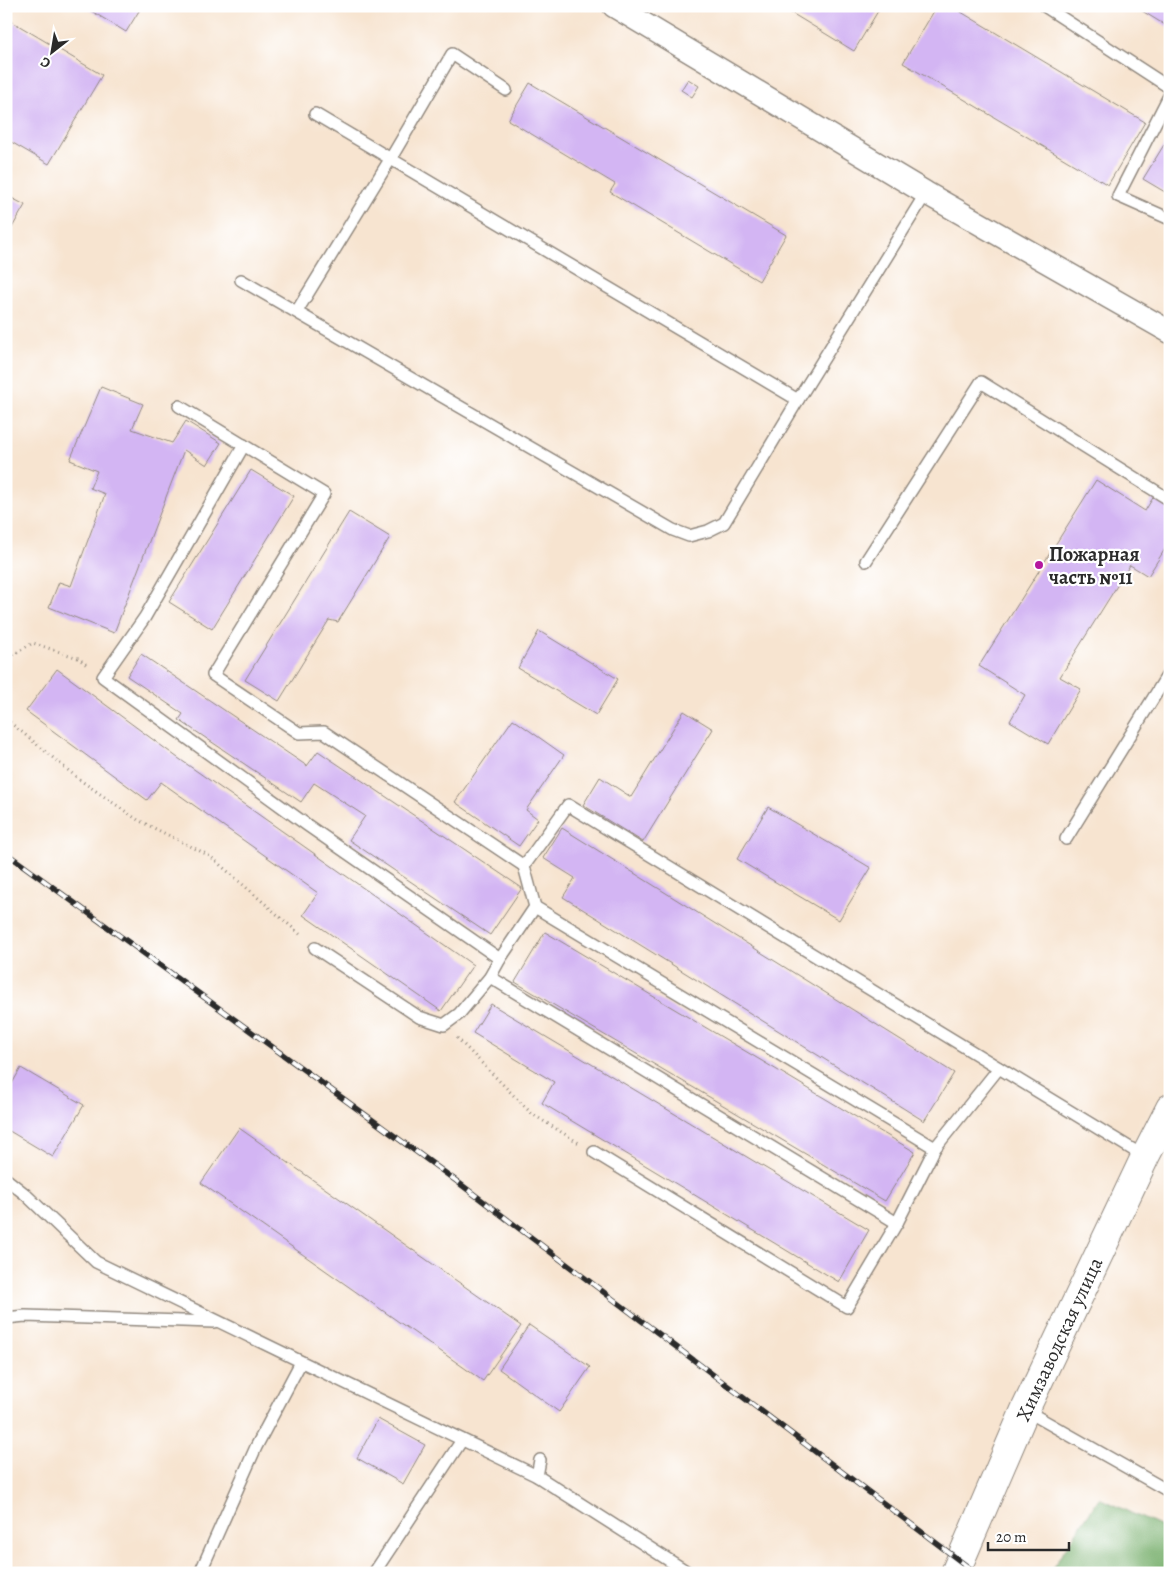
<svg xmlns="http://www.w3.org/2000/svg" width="1176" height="1579" font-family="Alegreya,serif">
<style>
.forest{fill:#79b06e;stroke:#526e4c}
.building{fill:#d3b5f3}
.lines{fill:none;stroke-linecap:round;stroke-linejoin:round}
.service-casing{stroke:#91887e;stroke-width:14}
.minor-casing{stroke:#91887e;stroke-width:25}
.tertiary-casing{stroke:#91887e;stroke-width:30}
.path{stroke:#91887e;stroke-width:3;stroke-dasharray:1 4;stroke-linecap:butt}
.service{stroke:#fff;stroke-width:11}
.minor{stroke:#fff;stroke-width:22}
.tertiary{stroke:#fff;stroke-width:28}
.rail-casing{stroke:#2b2b2b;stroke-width:5.5}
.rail{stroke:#fff;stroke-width:4;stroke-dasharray:11;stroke-linecap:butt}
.poi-dot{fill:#b5179e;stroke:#fff;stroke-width:2}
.labels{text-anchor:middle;stroke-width:4.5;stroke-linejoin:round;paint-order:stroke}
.poi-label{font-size:20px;font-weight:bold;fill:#2b2b2b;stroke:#fff;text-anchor:start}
.street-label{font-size:20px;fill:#2b2b2b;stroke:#fff}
</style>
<rect width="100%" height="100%" fill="#fff"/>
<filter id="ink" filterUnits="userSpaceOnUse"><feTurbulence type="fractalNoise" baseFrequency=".02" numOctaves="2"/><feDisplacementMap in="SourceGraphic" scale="10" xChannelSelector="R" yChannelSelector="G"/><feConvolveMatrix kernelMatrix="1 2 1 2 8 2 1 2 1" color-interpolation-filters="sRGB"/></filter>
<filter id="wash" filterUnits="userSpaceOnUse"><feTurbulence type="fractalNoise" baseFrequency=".0096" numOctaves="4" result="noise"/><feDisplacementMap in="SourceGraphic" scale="20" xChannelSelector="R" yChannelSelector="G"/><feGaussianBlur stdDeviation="1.12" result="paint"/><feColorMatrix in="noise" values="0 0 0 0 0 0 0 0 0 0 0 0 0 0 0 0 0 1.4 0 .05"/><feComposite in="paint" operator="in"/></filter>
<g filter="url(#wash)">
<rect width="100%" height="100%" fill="#f7e4d0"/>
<path class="forest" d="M 1099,1498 L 1170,1531 L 1170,1573 L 1049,1573 Z"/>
<g id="blocks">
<g class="building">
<path d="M 83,6 L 142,6 L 126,32 Z"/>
<path d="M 780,6 L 881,6 L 854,51 Z"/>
<path d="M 937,6 L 951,6 L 1145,122 L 1108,185 L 903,63 Z"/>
<path d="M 1134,6 L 1170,6 L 1170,28 Z"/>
<path d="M 6,18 L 102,75 L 49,164 L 6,139 Z"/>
<path d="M 688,79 L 699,86 L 692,97 L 681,90 Z"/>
<path d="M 530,83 L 786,235 L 759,281 L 610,192 L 615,184 L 508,120 Z"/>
<path d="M 1170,135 L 1170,195 L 1143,179 Z"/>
<path d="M 6,195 L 25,205 L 6,238 Z"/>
<path d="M 101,387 L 143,404 L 132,429 L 172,443 L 186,421 L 221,443 L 207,465 L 184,450 L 114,633 L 49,607 L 59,582 L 71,586 L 105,494 L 90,488 L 97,471 L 70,460 Z"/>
<path d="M 251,470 L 294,496 L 212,629 L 169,602 Z"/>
<path d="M 1096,480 L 1145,511 L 1154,496 L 1170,506 L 1170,541 L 1148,576 L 1130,565 L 1060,677 L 1081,689 L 1048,744 L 1010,721 L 1025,695 L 979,666 Z"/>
<path d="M 349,512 L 390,537 L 338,622 L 329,620 L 279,701 L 245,680 Z"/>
<path d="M 539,631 L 618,679 L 596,715 L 518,668 Z"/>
<path d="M 141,654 L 307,766 L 318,751 L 522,888 L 490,935 L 349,840 L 365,816 L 314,783 L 301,802 L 179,720 L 183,714 L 127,676 Z"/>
<path d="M 57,669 L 178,758 L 473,965 L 441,1011 L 303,915 L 318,893 L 161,782 L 147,800 L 26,711 Z"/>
<path d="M 684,711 L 713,729 L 643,842 L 583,805 L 600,777 L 631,797 Z"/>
<path d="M 513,719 L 564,755 L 526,810 L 538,819 L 519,846 L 455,802 Z"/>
<path d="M 768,807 L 871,868 L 839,920 L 737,859 Z"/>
<path d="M 562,828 L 954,1073 L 924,1121 L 563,897 L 575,878 L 543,858 Z"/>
<path d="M 545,932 L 915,1152 L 885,1201 L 515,982 Z"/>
<path d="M 491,1004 L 869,1230 L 839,1282 L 542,1103 L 554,1082 L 473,1033 Z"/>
<path d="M 21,1068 L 84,1105 L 53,1157 L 6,1129 L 6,1094 Z"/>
<path d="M 239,1128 L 521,1326 L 483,1381 L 201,1183 Z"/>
<path d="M 529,1325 L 590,1367 L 559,1412 L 499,1369 Z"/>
<path d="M 378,1419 L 425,1445 L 403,1484 L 357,1458 Z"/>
</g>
</g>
</g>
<g filter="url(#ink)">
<use href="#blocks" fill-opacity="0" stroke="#91887e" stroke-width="1"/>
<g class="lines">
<g class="service-casing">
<g id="service">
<path d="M 1044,6 L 1170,88"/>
<path d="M 1170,94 L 1118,196 L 1170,219"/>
<path d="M 315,114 L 798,400"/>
<path d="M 241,280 L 673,530 L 689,536 L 708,531 L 724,523 L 798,400 L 926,193"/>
<path d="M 297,311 L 391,158 L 452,54 L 506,90"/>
<path d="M 179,406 L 324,494 L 213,675 L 299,733 L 324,732 L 524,866"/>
<path d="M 244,445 L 145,617 L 103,677 L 307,825 L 500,959"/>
<path d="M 866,561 L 981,382 L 1170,500"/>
<path d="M 1066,839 L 1170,671"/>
<path d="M 535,907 L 935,1148"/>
<path d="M 315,948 L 419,1017 L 444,1025 L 459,1014 L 490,977 L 500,959 L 535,907 L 524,866 L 568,805 L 1145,1157"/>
<path d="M 490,977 L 897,1223"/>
<path d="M 594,1152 L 847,1307 L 897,1223 L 935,1148 L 999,1068"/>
<path d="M 6,1179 L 25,1194 L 96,1262 L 537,1476 L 689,1573"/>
<path d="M 6,1318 L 25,1316 L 214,1322"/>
<path d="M 1025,1410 L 1170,1492"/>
<path d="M 537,1476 L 540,1460"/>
<path d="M 200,1573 L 256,1447 L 301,1362"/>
<path d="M 374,1573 L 462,1440"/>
</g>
</g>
<g class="minor-casing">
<path id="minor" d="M 614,6 L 926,193 L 1170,332"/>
</g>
<g class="tertiary-casing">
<path id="tertiary" d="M 955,1573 L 1025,1410 L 1145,1157 L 1170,1108"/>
</g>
<g class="path">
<path d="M 6,668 L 12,655 L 33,643 L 78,658 L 88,666"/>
<path d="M 6,719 L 80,780 L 138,820 L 210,856 L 302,936"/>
<path d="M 457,1038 L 532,1114 L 579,1143"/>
</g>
<use href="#service" class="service"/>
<use href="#minor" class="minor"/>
<use href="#tertiary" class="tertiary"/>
<g class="rail-casing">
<path id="rail" d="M 6,853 L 455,1180 L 976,1573"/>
</g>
<use href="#rail" class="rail"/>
</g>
</g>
<circle class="poi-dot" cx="1039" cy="565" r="5"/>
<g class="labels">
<g class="poi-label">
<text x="1049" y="561">Пожарная<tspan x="1049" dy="23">часть №11</tspan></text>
</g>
<g class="street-label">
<text transform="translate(1059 1339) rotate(-65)" y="7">Химзаводская улица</text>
</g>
</g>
<rect width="1176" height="1579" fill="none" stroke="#fff" stroke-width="25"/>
<g transform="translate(52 52) rotate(211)" stroke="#ffffff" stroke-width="4" paint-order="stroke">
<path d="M0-4L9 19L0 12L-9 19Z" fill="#2b2b2b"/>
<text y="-8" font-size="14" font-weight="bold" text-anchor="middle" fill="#2b2b2b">С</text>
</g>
<path d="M988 1542v8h81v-8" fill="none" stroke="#2b2b2b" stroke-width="2.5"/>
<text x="996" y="1542" font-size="15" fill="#2b2b2b" stroke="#ffffff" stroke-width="4" paint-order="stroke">20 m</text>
</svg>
